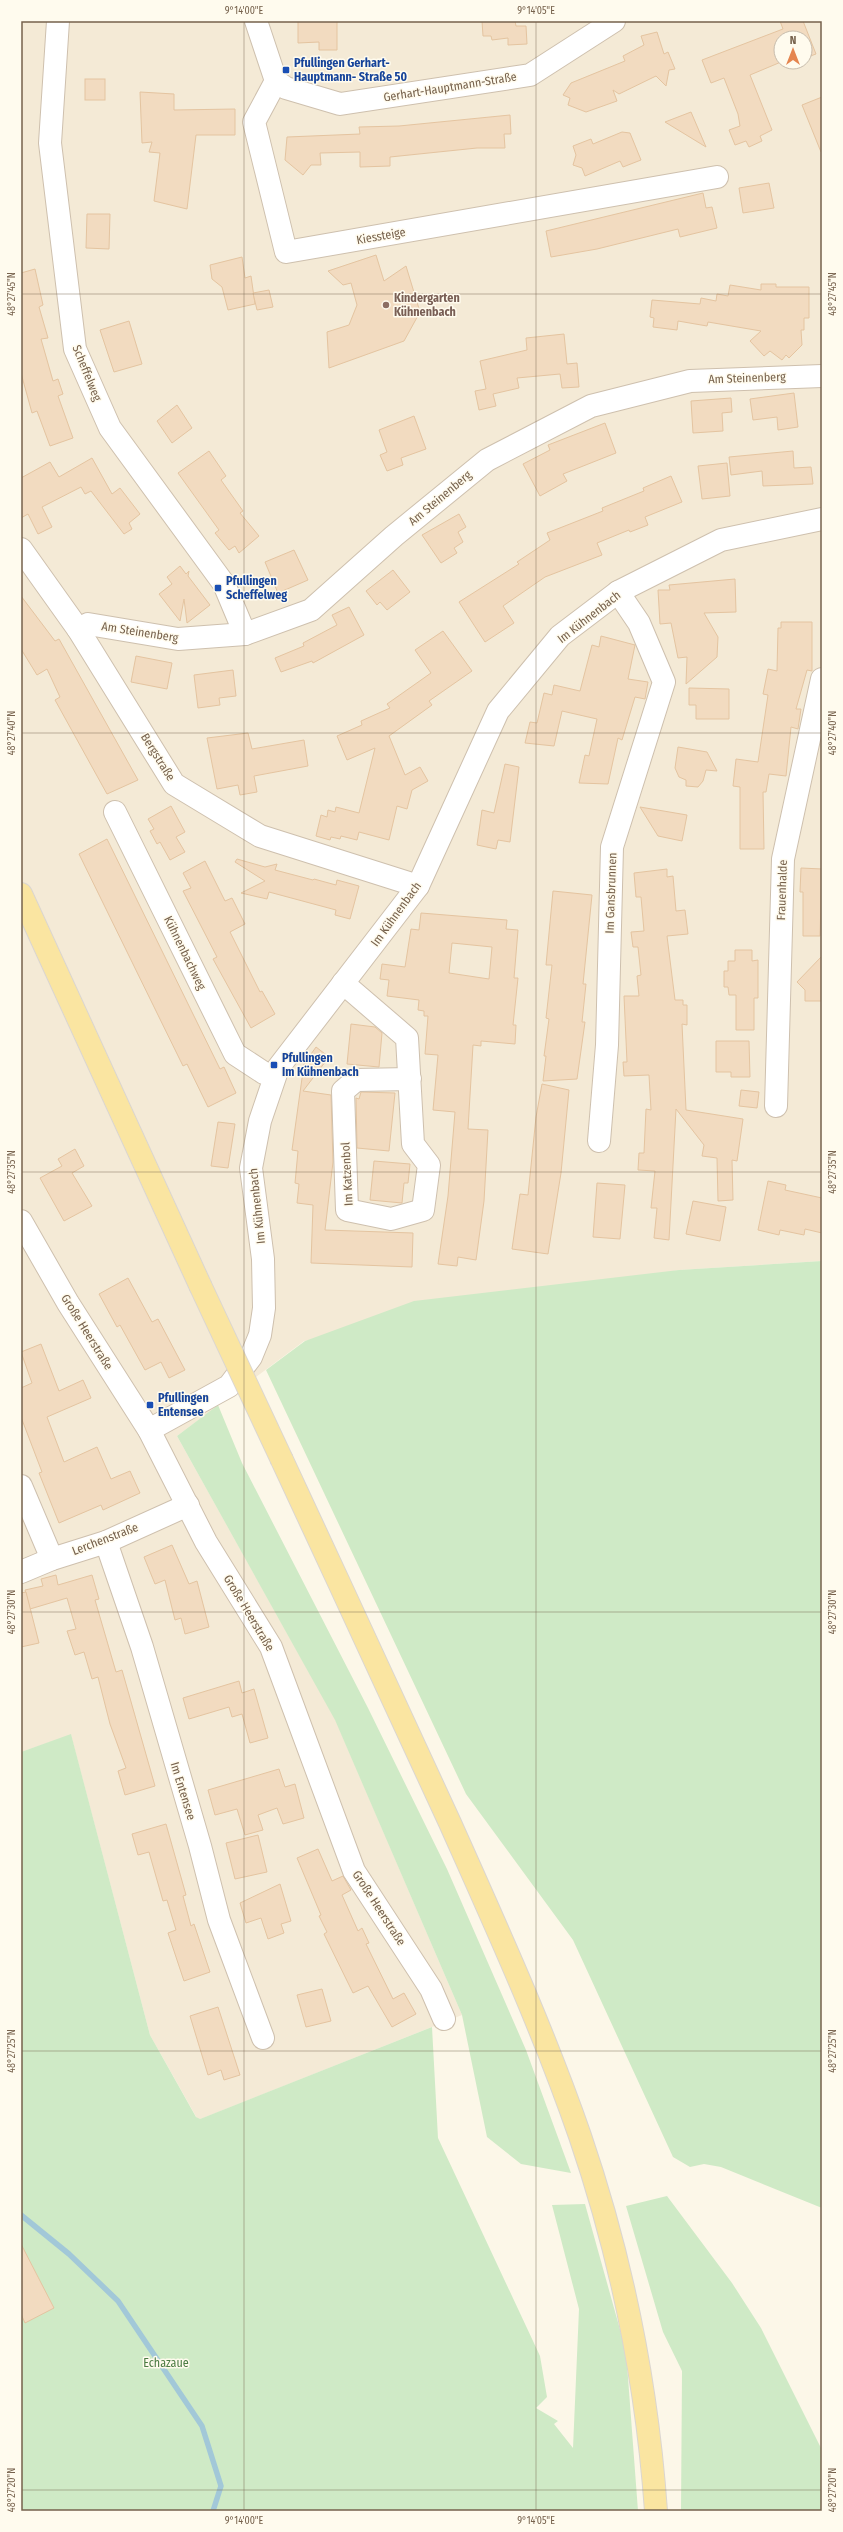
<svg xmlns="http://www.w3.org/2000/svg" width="843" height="2532" font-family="'Fira Sans Condensed',sans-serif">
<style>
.residential{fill:#f4ead6;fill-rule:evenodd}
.green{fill:#cfeac6}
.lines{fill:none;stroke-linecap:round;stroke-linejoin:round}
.stream{stroke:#a2c8d8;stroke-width:5.5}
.building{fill:#f2dbc0;stroke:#e4c4a0;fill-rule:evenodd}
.street-casing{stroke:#cec0ae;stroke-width:24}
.primary-casing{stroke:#dbd6d0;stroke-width:24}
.street{stroke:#fff;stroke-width:22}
.primary{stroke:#fae5a1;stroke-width:22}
.primary-bridge-casing{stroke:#dbd6d0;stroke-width:24;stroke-linecap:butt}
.primary-bridge{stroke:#fae5a1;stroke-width:22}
.ticks{fill:none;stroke:#76614c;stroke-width:1;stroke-opacity:0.45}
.transit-dot{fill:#1a4fb4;stroke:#fffbee;stroke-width:1.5}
.education-dot{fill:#8d6e63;stroke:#fffbee;stroke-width:1.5}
.labels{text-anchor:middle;stroke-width:3;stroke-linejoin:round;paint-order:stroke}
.transit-label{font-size:12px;font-weight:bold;fill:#164399;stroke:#fffbee;text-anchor:start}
.street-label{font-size:12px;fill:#76614c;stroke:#fffbee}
.education-label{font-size:12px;font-weight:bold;fill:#785e54;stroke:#fffbee;text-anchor:start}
.park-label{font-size:12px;fill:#4c7c43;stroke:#fffbee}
.neatline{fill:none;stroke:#76614c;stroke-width:1.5}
.ticks-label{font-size:10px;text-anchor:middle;fill:#76614c}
</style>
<rect width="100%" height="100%" fill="#fcf7e8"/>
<path class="residential" d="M 21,21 L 822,21 L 822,1261 L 679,1270 L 304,1341 L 177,1436 L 335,1719 L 462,2015 L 198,2120 L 150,2035 L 71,1735 L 21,1752 ZM 781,38 L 805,38 L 805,62 L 781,62 Z"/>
<g class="green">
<path d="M 822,1261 L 822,2208 L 721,2167 L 704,2164 L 690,2167 L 673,2157 L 573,1940 L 466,1794 L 266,1370 L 305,1341 L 414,1301 L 679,1270 Z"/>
<path d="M 218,1405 L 242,1463 L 368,1708 L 447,1869 L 526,2050 L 571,2173 L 521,2164 L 487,2137 L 462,2015 L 335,1720 L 177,1436 Z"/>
<path d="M 71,1734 L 150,2035 L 196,2117 L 200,2119 L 432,2027 L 438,2138 L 540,2356 L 547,2397 L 536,2408 L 558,2421 L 554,2424 L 573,2448 L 579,2309 L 552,2205 L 585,2204 L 626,2351 L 638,2511 L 21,2511 L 21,1752 Z"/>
<path d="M 667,2196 L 732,2283 L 761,2328 L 822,2450 L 822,2511 L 681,2511 L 682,2371 L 663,2332 L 626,2206 Z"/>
</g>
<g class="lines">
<path class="stream" d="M 21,2215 L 69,2254 L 118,2301 L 202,2426 L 221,2486 L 213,2511"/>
</g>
<g class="building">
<path d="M 298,21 L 337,21 L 337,50 L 319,50 L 319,42 L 298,43 Z"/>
<path d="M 482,21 L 515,21 L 516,26 L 526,26 L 527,44 L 508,45 L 508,38 L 492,40 L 491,36 L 483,36 Z"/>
<path d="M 780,21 L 803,21 L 816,54 L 805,58 L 805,38 L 781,38 L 781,62 L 750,75 L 772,130 L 760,136 L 762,141 L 749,147 L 746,141 L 735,145 L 729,130 L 740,126 L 738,114 L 724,78 L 711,83 L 702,60 L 783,29 Z"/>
<path d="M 657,32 L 664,54 L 668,52 L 675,69 L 669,70 L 666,86 L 656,76 L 619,94 L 613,90 L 617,101 L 586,112 L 568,105 L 570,98 L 563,95 L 571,83 L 625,61 L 623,56 L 644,45 L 641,36 Z"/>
<rect x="85" y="79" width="20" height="21"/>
<path d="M 140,92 L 174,94 L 174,110 L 235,109 L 235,135 L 196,135 L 187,209 L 154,201 L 160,153 L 149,152 L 152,142 L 142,143 Z"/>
<path d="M 822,97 L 822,152 L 821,152 L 802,105 Z"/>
<path d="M 691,112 L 706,147 L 665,122 Z"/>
<path d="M 510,115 L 511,134 L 504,134 L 505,148 L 477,148 L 390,157 L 390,166 L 360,167 L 360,152 L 320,153 L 321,165 L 311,165 L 303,175 L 285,160 L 287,137 L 360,134 L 359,127 L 399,126 Z"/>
<path d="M 622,132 L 630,133 L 641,160 L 623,167 L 620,161 L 585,176 L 582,168 L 573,165 L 576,155 L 573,146 L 591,139 L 593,144 Z"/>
<path d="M 769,183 L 774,208 L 743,213 L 739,188 Z"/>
<path d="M 703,193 L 706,208 L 712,207 L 717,228 L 680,237 L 678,229 L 597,249 L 551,257 L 546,231 Z"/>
<path d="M 87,214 L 110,214 L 109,249 L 86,248 Z"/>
<path d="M 376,255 L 384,281 L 406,266 L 420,312 L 404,341 L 329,368 L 327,332 L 349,325 L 357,305 L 351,283 L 343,285 L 328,271 Z"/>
<path d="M 242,257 L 245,278 L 251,276 L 255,304 L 228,310 L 222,287 L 212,279 L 210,265 Z"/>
<path d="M 35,269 L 43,305 L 39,307 L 48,338 L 41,339 L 53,381 L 58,379 L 63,394 L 58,396 L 73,438 L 50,446 L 37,411 L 32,413 L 21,373 L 21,273 Z"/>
<path d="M 761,284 L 776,284 L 776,287 L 809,287 L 809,318 L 804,318 L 804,330 L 801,330 L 802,345 L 789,358 L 786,355 L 782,360 L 770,351 L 764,356 L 750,341 L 761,331 L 708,322 L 707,326 L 678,321 L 677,330 L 653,327 L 654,318 L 650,317 L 652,300 L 700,304 L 701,298 L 716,301 L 717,294 L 728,296 L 730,285 L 761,290 Z"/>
<path d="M 269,290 L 273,307 L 257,310 L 253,293 Z"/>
<path d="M 129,321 L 142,364 L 114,372 L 100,330 Z"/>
<path d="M 564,334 L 567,364 L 577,363 L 579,387 L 562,388 L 560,374 L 517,378 L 519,388 L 493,394 L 496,406 L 479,410 L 475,391 L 486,389 L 480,361 L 527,350 L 526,338 Z"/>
<path d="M 794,393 L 798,427 L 778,430 L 777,417 L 753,420 L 750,399 Z"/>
<path d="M 731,398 L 732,412 L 722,413 L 723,431 L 693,433 L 691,401 Z"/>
<path d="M 177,405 L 192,428 L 172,443 L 157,421 Z"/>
<path d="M 414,416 L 426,449 L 401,458 L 403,465 L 387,471 L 380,455 L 387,452 L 379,430 Z"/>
<path d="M 605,423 L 616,453 L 563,474 L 567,481 L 540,496 L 523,464 L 550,450 L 548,445 Z"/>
<path d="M 209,451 L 226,476 L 221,480 L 243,511 L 240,513 L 259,536 L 239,553 L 235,546 L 229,550 L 215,533 L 219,530 L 178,473 Z"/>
<path d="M 793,451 L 794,468 L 811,467 L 813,484 L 763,486 L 762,471 L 731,475 L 729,457 Z"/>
<path d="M 92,458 L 112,494 L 120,488 L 140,514 L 129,523 L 132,529 L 124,534 L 91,491 L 85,494 L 81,487 L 42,507 L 52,527 L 38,534 L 28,514 L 21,518 L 21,478 L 50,462 L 59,477 Z"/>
<path d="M 727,463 L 730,496 L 702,499 L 698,466 Z"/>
<path d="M 671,476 L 682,502 L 645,517 L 648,525 L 630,532 L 629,530 L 597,543 L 602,555 L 545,577 L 503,606 L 514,623 L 485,642 L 459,602 L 519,564 L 517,562 L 550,540 L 547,533 L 603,511 L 602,508 L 644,491 L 643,488 Z"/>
<path d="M 459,514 L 466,527 L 458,532 L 463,542 L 454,548 L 457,553 L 441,563 L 422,535 Z"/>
<path d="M 294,550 L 308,580 L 278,593 L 265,562 Z"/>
<path d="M 180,566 L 186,574 L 189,571 L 188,576 L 210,605 L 187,623 L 184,599 L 180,621 L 159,594 L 172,584 L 167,577 Z"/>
<path d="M 393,570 L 410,592 L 387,610 L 380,602 L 377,605 L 366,591 Z"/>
<path d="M 735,579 L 736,612 L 704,613 L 718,637 L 717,657 L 686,684 L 687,657 L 678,658 L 671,623 L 660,624 L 658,590 L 670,590 L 669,585 Z"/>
<path d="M 21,596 L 55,641 L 59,639 L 138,780 L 107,794 L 55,700 L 60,697 L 47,669 L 37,675 L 21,649 Z"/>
<path d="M 349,607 L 364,635 L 313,663 L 312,661 L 281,672 L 275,658 L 304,646 L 303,643 L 337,625 L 332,615 Z"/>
<path d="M 781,622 L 812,622 L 812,671 L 807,670 L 796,709 L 801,709 L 798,729 L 791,727 L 786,776 L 769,774 L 766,792 L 763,792 L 764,849 L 740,849 L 740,787 L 733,786 L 736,759 L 758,762 L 768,695 L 763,694 L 768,669 L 777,671 L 778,628 L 781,628 Z"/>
<path d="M 443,631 L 472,671 L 429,701 L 432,705 L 389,736 L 405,775 L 420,767 L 428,781 L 412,790 L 407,809 L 397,806 L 389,840 L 359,832 L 357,840 L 341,836 L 340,839 L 331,837 L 330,840 L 316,836 L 321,815 L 327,817 L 328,810 L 335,812 L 336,807 L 359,813 L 375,748 L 347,760 L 337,736 L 362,725 L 361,721 L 390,708 L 387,704 L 431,673 L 415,650 Z"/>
<path d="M 601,636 L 635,645 L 628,679 L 648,682 L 645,699 L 635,697 L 622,740 L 618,738 L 608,784 L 579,783 L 585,755 L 589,756 L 597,719 L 562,711 L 554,746 L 525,743 L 530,722 L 537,723 L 544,693 L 552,695 L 554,685 L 580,691 L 592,645 L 599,647 Z"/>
<path d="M 136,656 L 172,663 L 167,689 L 131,682 Z"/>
<path d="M 233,670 L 236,696 L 219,698 L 220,705 L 198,708 L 194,675 Z"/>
<path d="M 689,688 L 729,689 L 729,719 L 696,719 L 696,705 L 689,705 Z"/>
<path d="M 248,733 L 252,749 L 304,740 L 308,766 L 254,776 L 257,792 L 240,795 L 238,785 L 217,789 L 207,738 Z"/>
<path d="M 678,747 L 707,752 L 717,771 L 706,770 L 703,781 L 698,787 L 686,786 L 686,780 L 679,777 L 675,768 Z"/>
<path d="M 505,764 L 519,767 L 510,842 L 498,840 L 496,849 L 477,845 L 482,810 L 494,813 Z"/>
<path d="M 171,806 L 185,832 L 176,837 L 185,852 L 170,860 L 160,842 L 157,844 L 150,831 L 154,829 L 148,819 Z"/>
<path d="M 640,807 L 687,815 L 682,841 L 658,836 Z"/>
<path d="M 107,839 L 220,1069 L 224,1067 L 236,1093 L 208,1107 L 187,1064 L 183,1066 L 79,854 Z"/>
<path d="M 237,859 L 265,867 L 277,864 L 275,870 L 313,880 L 314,879 L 336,885 L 337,880 L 359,886 L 350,919 L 335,915 L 336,910 L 269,892 L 267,899 L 241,893 L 265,881 L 235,862 Z"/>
<path d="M 205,861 L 225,901 L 232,898 L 245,924 L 230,932 L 260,992 L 262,991 L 275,1014 L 251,1028 L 213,959 L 217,957 L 183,891 L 191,888 L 183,873 Z"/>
<path d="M 801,868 L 822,869 L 820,936 L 803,936 L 803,892 L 800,892 Z"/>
<path d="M 667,869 L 667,877 L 673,876 L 676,911 L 685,910 L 688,934 L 667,936 L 675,1000 L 683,1000 L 683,1005 L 687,1005 L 687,1025 L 682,1024 L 686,1110 L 743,1119 L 737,1161 L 732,1160 L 733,1200 L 718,1201 L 717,1158 L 702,1156 L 704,1145 L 676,1109 L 669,1240 L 654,1238 L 657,1208 L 651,1208 L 655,1171 L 638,1170 L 639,1153 L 644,1153 L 646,1109 L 651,1110 L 649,1075 L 624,1076 L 623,1062 L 627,1062 L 624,996 L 639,996 L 637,976 L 641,975 L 638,947 L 633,947 L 631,932 L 644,931 L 641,897 L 636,897 L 634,873 Z"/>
<path d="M 553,891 L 592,895 L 583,984 L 586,984 L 582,1022 L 585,1022 L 577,1079 L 543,1081 L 546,1056 L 544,1056 L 549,1019 L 546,1018 L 552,965 L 546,965 Z"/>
<path d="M 421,913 L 507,920 L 506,929 L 518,930 L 514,978 L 518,978 L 513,1025 L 516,1025 L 515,1044 L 481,1041 L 481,1046 L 473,1045 L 468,1129 L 488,1130 L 484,1201 L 476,1260 L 458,1257 L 457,1266 L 438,1264 L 448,1196 L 455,1112 L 433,1110 L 438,1055 L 425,1054 L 428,1016 L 424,1016 L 424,1011 L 418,1010 L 419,1000 L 387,996 L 389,980 L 380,979 L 382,964 L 405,967 L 411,929 L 419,930 ZM 452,943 L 492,947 L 489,979 L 449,973 Z"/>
<path d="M 735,950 L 752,950 L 752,961 L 758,960 L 758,998 L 754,998 L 754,1030 L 736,1030 L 736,995 L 729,995 L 728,987 L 724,987 L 724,971 L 728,971 L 728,961 L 735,961 Z"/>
<path d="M 822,956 L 822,1001 L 805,1001 L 805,990 L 797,982 Z"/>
<path d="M 351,1024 L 375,1027 L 382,1033 L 379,1067 L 347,1064 Z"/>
<path d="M 716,1041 L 749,1041 L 750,1077 L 731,1077 L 731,1072 L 716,1072 Z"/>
<path d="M 316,1047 L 329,1057 L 303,1091 L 331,1095 L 333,1162 L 325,1230 L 413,1233 L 412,1267 L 311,1263 L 313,1205 L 297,1203 L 299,1184 L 295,1183 L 298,1151 L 292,1150 L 304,1064 Z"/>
<path d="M 542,1084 L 569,1090 L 561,1173 L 548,1254 L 512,1249 L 520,1194 L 528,1195 L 536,1117 Z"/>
<path d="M 741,1090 L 759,1092 L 757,1108 L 739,1106 Z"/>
<path d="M 361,1092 L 395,1093 L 389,1151 L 357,1148 L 356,1098 L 359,1099 Z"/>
<path d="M 218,1122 L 235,1124 L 228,1168 L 211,1166 Z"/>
<path d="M 75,1149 L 84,1166 L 72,1173 L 92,1206 L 64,1221 L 40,1178 L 62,1166 L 58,1159 Z"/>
<path d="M 374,1161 L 410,1164 L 408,1183 L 404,1183 L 402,1203 L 370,1200 Z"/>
<path d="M 768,1181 L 786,1185 L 785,1190 L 822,1198 L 822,1233 L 805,1229 L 804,1235 L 780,1230 L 779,1235 L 758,1230 Z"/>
<path d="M 597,1183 L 625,1185 L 620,1239 L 593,1237 Z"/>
<path d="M 693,1201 L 726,1207 L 720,1241 L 686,1234 Z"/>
<path d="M 128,1278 L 152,1322 L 158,1319 L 185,1370 L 169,1378 L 161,1362 L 145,1370 L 120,1325 L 117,1327 L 99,1294 Z"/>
<path d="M 41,1344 L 59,1391 L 83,1380 L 91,1398 L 47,1417 L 64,1462 L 97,1447 L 111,1479 L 130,1471 L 140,1493 L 103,1510 L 101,1505 L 59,1523 L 39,1473 L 42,1472 L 21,1417 L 21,1388 L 32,1383 L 21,1352 Z"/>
<path d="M 172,1545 L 189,1584 L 197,1581 L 209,1627 L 185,1634 L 181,1618 L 175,1620 L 165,1580 L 155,1584 L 144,1557 Z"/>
<path d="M 56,1575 L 58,1585 L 92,1575 L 99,1599 L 95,1600 L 116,1672 L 122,1670 L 155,1786 L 125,1795 L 118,1771 L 126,1768 L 110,1724 L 98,1677 L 92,1679 L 84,1652 L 75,1655 L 67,1631 L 76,1629 L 67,1598 L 30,1609 L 25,1590 L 43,1586 L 41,1579 Z"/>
<path d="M 26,1592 L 39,1643 L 21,1647 L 21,1593 Z"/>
<path d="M 239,1681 L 242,1693 L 254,1689 L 268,1738 L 250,1743 L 242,1714 L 232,1717 L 229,1707 L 189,1719 L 183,1698 Z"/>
<path d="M 279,1769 L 285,1787 L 295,1784 L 304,1818 L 283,1824 L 277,1808 L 258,1815 L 263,1830 L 245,1835 L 237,1809 L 215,1815 L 208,1790 Z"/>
<path d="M 166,1824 L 186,1895 L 183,1896 L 191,1926 L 194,1924 L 210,1972 L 184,1981 L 168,1933 L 176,1930 L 167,1900 L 163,1901 L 149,1852 L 138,1855 L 132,1834 Z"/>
<path d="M 258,1835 L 267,1872 L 235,1879 L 226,1843 Z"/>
<path d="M 318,1849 L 332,1881 L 343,1876 L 351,1890 L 342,1895 L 358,1931 L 362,1928 L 369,1943 L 366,1944 L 393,1999 L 404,1993 L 416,2014 L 392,2027 L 368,1986 L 353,1993 L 324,1934 L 327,1932 L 319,1916 L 321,1915 L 297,1858 Z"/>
<path d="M 280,1884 L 291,1921 L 281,1924 L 284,1933 L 268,1939 L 261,1918 L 246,1923 L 240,1903 Z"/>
<path d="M 322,1989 L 331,2021 L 306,2027 L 297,1995 Z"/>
<path d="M 218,2007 L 240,2075 L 224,2080 L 221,2070 L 208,2075 L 190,2016 Z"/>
<path d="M 21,2244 L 54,2308 L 25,2323 L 21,2314 Z"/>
</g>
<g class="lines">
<g class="street-casing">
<g id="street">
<path d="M 58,21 L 50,143 L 75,349 L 110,428 L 224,584 L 245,634"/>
<path d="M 256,21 L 276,81 L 254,122 L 286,252 L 717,177"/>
<path d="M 276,81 L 286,88 L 340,104 L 530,75 L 614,21"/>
<path d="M 21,549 L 78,629 L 174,784 L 260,836 L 418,886"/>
<path d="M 78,629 L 88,624 L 178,639 L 245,634 L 311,610 L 394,536 L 487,460 L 591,406 L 690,381 L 822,376"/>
<path d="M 115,812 L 235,1054 L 264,1073 L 274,1076"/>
<path d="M 343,983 L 407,1038 L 413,1144 L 429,1165 L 423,1210 L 391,1219 L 347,1210 L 343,1091 L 356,1080 L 410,1079"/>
<path d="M 776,1106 L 783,859 L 822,679"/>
<path d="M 599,1141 L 607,1045 L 612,847 L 664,682 L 639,623 L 618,592"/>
<path d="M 21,1221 L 68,1303 L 149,1430 L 206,1542 L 271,1647 L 354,1871 L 431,1989 L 444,2019"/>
<path d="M 149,1430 L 229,1386 L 251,1357 L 260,1335 L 264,1308 L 263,1259 L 251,1168 L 260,1121 L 278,1068 L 418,886 L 498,711 L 560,636 L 618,592 L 721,540 L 822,519"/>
<path d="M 21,1486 L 52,1559"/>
<path d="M 106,1542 L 142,1647 L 200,1846 L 219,1920 L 263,2038"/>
<path d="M 21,1572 L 52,1559 L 106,1542 L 188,1505"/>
</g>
</g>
<g class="primary-casing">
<g id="primary">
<path d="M 21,894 L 200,1285"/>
<path d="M 282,1460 C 338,1581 395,1702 450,1823 C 496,1926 543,2029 580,2136 C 621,2256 647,2384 656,2511"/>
</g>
</g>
<use href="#street" class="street"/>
<use href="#primary" class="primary"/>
<g class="primary-bridge-casing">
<path id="primary-bridge" d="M 200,1285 L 282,1460"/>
</g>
<use href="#primary-bridge" class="primary-bridge"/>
</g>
<path class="ticks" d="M 244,21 L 244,2511M 536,21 L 536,2511M 21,294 L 822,294M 21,733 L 822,733M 21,1172 L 822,1172M 21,1612 L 822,1612M 21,2051 L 822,2051M 21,2490 L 822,2490"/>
<g class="transit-dot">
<rect x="282" y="66" width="8" height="8" rx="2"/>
<rect x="214" y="584" width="8" height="8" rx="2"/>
<rect x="270" y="1061" width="8" height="8" rx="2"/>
<rect x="146" y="1401" width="8" height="8" rx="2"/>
</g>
<circle class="education-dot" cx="386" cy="305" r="4"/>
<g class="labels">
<g class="transit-label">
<text x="294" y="67">Pfullingen Gerhart-<tspan x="294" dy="14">Hauptmann- Straße 50</tspan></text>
<text x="226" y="585">Pfullingen<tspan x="226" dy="14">Scheffelweg</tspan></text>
<text x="282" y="1062">Pfullingen<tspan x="282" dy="14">Im Kühnenbach</tspan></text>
<text x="158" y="1402">Pfullingen<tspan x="158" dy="14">Entensee</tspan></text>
</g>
<g class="street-label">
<text transform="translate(450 87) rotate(-9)" y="4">Gerhart-Hauptmann-Straße</text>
<text transform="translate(381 236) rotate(-10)" y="4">Kiessteige</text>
<text transform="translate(87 373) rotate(68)" y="4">Scheffelweg</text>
<text transform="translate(747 378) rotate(-2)" y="4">Am Steinenberg</text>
<text transform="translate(440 498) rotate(-40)" y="4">Am Steinenberg</text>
<text transform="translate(589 617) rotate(-38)" y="4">Im Kühnenbach</text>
<text transform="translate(140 632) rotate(9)" y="4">Am Steinenberg</text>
<text transform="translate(158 757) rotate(58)" y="4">Bergstraße</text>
<text transform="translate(782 890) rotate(-88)" y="4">Frauenhalde</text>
<text transform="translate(611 893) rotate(-88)" y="4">Im Gansbrunnen</text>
<text transform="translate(396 914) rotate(-54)" y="4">Im Kühnenbach</text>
<text transform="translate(185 953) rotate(64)" y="4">Kühnenbachweg</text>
<text transform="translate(347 1174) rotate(-93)" y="4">Im Katzenbol</text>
<text transform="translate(257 1206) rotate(-96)" y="4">Im Kühnenbach</text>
<text transform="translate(87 1332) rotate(58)" y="4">Große Heerstraße</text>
<text transform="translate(105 1539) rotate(-21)" y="4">Lerchenstraße</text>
<text transform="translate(249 1613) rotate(59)" y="4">Große Heerstraße</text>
<text transform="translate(183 1791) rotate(73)" y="4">Im Entensee</text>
<text transform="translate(379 1908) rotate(57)" y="4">Große Heerstraße</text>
</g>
<g class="education-label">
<text x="394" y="302">Kindergarten<tspan x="394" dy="14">Kühnenbach</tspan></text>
</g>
<g class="park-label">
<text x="166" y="2367">Echazaue</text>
</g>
</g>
<rect width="843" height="2532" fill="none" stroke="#fffbee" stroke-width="44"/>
<g transform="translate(793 50)"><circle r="19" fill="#fffbee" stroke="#c8bdad"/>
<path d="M0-3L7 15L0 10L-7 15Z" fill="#e5854f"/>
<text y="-6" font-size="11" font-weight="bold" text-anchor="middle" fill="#76614c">N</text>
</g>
<rect x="22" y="22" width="799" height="2488" class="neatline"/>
<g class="ticks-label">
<text x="244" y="14">9°14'00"E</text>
<text x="536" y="14">9°14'05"E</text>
<text transform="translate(11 294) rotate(-90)" y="4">48°27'45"N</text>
<text transform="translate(832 294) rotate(-90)" y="4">48°27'45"N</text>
<text transform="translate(11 733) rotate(-90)" y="4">48°27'40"N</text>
<text transform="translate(832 733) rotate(-90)" y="4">48°27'40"N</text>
<text transform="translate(11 1172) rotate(-90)" y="4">48°27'35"N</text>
<text transform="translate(832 1172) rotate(-90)" y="4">48°27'35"N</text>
<text transform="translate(11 1612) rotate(-90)" y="4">48°27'30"N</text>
<text transform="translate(832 1612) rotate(-90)" y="4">48°27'30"N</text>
<text transform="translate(11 2051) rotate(-90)" y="4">48°27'25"N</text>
<text transform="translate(832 2051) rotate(-90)" y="4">48°27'25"N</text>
<text transform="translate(11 2490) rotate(-90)" y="4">48°27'20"N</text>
<text transform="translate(832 2490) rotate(-90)" y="4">48°27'20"N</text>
<text x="244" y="2524">9°14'00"E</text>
<text x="536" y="2524">9°14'05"E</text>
</g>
</svg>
